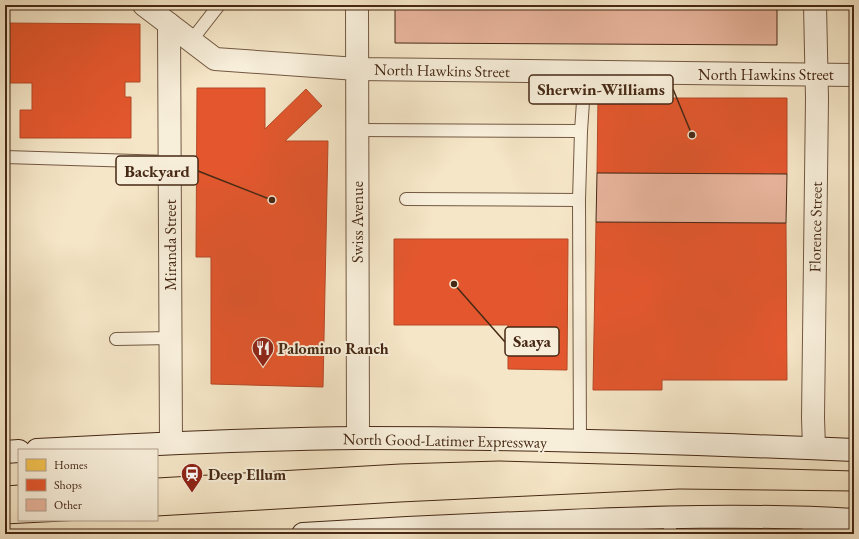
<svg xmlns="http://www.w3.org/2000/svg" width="859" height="539" font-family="'EB Garamond',serif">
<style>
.homes{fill:#f2c14e;stroke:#be933d}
.shops{fill:#e4572e;stroke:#b54926}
.building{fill:#e8b49c;stroke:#462915}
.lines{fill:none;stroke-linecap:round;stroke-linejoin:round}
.lane-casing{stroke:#725842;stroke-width:14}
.street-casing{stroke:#725842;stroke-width:24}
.secondary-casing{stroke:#462915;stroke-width:24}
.lane{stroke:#f8efdb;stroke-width:12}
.street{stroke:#f8efdb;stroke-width:22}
.secondary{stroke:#f8efdb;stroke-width:22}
.tram{stroke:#462915;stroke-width:1}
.labels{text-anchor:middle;stroke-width:4;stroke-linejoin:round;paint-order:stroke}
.street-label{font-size:16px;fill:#462915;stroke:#f8efdb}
.poi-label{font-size:16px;font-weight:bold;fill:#462915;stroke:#f8efdb;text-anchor:start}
.leader{fill:none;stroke:#462915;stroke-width:1.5}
.callout-dot{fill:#462915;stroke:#f8efdb;stroke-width:1.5}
.callout{fill:#f8efdb;stroke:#462915;stroke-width:1.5}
.callout-label{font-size:17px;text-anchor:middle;font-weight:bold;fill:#462915}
</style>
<rect width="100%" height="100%" fill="#f5e6c7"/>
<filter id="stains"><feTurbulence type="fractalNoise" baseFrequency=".005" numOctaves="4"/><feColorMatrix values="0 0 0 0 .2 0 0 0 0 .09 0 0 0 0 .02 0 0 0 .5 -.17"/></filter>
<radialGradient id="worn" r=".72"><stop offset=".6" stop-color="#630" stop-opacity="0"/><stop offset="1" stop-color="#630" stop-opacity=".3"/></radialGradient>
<path class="homes" d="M 853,106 L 854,106 L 854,421 L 851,421 Z"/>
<g class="shops">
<path d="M 5,23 L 140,24 L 140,82 L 125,82 L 125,97 L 131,97 L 131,138 L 20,138 L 20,110 L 32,110 L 32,83 L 5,83 Z"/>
<path d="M 197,88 L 265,88 L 265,129 L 306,89 L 322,106 L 285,141 L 328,141 L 323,387 L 211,384 L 211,257 L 196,257 Z"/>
<path d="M 598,98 L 787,98 L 787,174 L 597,173 Z"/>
<path d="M 596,222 L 786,223 L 787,380 L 662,380 L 662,390 L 593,390 Z"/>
<path d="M 394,239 L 568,239 L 567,370 L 508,369 L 508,325 L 394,325 Z"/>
</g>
<g class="building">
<path d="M 395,5 L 777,5 L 777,45 L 395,43 Z"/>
<path d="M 597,173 L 787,174 L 786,223 L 596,222 Z"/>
</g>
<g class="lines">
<g class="lane-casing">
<g id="lane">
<path d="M 191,41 L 219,5"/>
<path d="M 357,130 L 581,131 L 579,200 L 406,199"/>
<path d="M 581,131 L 585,72"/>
<path d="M 5,157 L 169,162"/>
<path d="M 579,200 L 580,441"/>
<path d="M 116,339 L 171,338"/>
<path d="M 670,517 L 670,534"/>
<path d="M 621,534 L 622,519"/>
</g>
</g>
<g class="street-casing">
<g id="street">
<path d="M 144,5 L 215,59 L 357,69 L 854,75"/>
<path d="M 357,5 L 358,438"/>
<path d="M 169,24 L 171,443"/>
<path d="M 814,448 L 813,418 L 817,98 L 815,5"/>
<path d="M 813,518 L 814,534"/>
</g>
</g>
<g class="secondary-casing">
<g id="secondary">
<path d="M 37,450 C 145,444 253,439 361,438 C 525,438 690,443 854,450"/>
<path d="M 5,452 L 19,451"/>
<path d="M 303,534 C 384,529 465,525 545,522 C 648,517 751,514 854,520"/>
</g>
</g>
<use href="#lane" class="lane"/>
<use href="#street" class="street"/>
<use href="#secondary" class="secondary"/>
<g class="tram">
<path d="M 157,478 L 400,464 L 499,461 L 854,471"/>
<path d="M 5,486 L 19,485"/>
<path d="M 157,516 L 400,502 L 679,489 L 854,491"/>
<path d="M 5,524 L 82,520"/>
</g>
</g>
<defs>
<g id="restaurant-pin" transform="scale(1.15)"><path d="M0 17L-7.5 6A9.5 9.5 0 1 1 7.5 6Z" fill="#8f2418" stroke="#f8efdb"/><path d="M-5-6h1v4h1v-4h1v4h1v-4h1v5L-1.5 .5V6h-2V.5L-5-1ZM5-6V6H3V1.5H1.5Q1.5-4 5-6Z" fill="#fff"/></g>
<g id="station-pin" transform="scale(1.15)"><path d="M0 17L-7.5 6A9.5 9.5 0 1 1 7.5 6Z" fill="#8f2418" stroke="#f8efdb"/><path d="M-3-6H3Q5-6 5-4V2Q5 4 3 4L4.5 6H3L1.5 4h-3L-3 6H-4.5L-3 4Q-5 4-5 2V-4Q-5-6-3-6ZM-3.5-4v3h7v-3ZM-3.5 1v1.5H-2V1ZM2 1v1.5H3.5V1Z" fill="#fff"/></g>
</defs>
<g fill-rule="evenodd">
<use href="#restaurant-pin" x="263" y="348"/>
<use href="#station-pin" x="192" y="474"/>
</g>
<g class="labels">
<g class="street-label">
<text transform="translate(442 70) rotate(1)" y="6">North Hawkins Street</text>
<text x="766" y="80">North Hawkins Street</text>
<text transform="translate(357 222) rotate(-90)" y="6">Swiss Avenue</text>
<text transform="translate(815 227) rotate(-89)" y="6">Florence Street</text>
<text transform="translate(170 245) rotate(-90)" y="6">Miranda Street</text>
<text transform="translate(445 440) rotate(1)" y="6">North Good-Latimer Expressway</text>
</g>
<g class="poi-label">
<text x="278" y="354">Palomino Ranch</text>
<text x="208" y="480">Deep Ellum</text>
</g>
</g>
<path class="leader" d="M692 135L673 89M272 200L198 171M454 284L505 342"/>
<g class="callout-dot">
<circle cx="692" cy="135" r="4"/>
<circle cx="272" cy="200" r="4"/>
<circle cx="454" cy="284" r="4"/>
</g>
<g class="callout">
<rect x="529" y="75" width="144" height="29" rx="4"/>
<rect x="116" y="156" width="82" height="29" rx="4"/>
<rect x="505" y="327" width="54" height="29" rx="4"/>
</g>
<g class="callout-label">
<text x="601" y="95">Sherwin-Williams</text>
<text x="157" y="177">Backyard</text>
<text x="532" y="347">Saaya</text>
</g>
<rect width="859" height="539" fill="none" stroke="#f5e6c7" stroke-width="20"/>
<rect x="6" y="6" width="847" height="527" fill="none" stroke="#462915" stroke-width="2"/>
<rect x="10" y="10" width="839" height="519" fill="none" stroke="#462915"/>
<rect x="18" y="449" width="140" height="72" fill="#f8efdb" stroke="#b1a08c"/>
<rect x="26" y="459" width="20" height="12" fill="#f2c14e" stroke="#b1a08c"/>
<text x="54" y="469" font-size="12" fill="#462915">Homes</text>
<rect x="26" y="479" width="20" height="12" fill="#e4572e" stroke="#b1a08c"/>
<text x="54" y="489" font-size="12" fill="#462915">Shops</text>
<rect x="26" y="499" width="20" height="12" fill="#e8b49c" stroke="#b1a08c"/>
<text x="54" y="509" font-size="12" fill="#462915">Other</text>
<rect width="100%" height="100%" filter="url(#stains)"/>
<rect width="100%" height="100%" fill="url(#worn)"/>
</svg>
